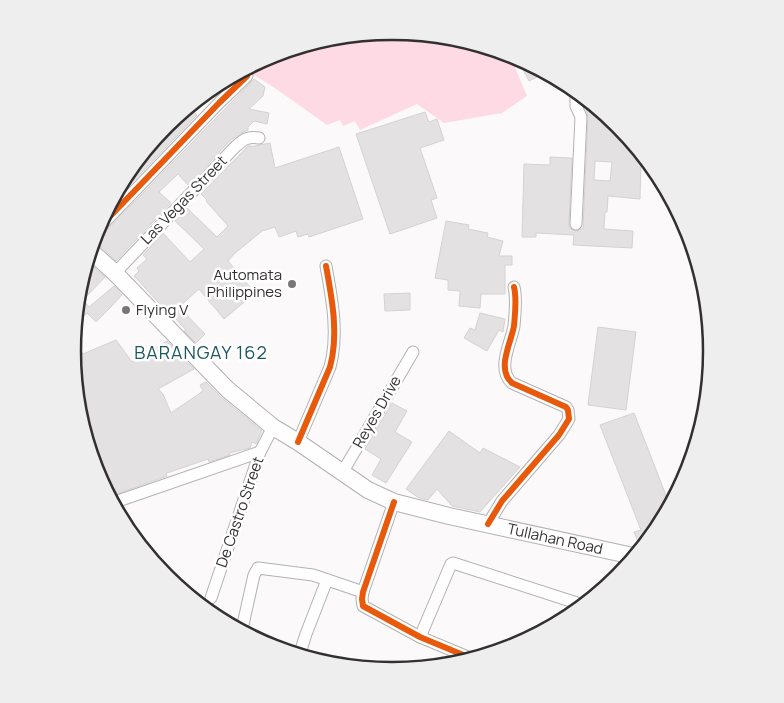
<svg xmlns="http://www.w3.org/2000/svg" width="784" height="703" font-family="Manrope,sans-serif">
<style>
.green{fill:#fddae4}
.building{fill:#e3e1e1;stroke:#d4d2d3;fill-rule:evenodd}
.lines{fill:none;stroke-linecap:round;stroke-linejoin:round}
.street-casing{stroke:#b3b2b2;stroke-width:13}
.secondary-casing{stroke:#b3b2b2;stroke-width:18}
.street{stroke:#fffefe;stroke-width:11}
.secondary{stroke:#fffefe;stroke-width:16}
.cycleway-casing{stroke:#fff;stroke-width:9}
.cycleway{stroke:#e8590c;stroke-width:6}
.poi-dot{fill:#797677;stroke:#fff;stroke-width:2}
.labels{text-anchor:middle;stroke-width:5;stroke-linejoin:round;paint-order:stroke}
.street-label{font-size:15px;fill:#323030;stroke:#fff}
.poi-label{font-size:15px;fill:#323030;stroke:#fff;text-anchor:end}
.quarter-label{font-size:18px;letter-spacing:1px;fill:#1c565e;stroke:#fff}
.rim{fill:none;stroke:#323030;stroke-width:2.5}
</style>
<rect width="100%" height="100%" fill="#fcf9fa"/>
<path class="green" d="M 392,31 L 511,55 L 511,58 L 527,96 L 502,113 L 444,123 L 417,104 L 360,130 L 355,121 L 343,126 L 340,120 L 327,125 L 275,88 L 247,71 L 270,56 Z"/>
<g class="building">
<path d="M 516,56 L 543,74 L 529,81 Z"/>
<path d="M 254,79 L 265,87 L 263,96 L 249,109 L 269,113 L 267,124 L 254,121 L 248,127 L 248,130 L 239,134 L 229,142 L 188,185 L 178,174 L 159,192 L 171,203 L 116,261 L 94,240 L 94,238 L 99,238 L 101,236 Z"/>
<path d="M 191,108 L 197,115 L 123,192 L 122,190 L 158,136 L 166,128 L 165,126 L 166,125 Z"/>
<path d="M 586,109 L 596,110 L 612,121 L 612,129 L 621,129 L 641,158 L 640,199 L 608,196 L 607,212 L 605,212 L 604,229 L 633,231 L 632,248 L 573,245 L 574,235 L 536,233 L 536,237 L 522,237 L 524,164 L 550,165 L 550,157 L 572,158 L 569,224 L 570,228 L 575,231 L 580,230 L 583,228 L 588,117 ZM 595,161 L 612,162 L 610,181 L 594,180 Z"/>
<path d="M 425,112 L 429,122 L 437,119 L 444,140 L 420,148 L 437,198 L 431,200 L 437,218 L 390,234 L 356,134 Z"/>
<path d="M 270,143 L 275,168 L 339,147 L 363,219 L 309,237 L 308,234 L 298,237 L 296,231 L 279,237 L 275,227 L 262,231 L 234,254 L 228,261 L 255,293 L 224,319 L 199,289 L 179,307 L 205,334 L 196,343 L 184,331 L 186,330 L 173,316 L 172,317 L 134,276 L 139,271 L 137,268 L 147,259 L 143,255 L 163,233 L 190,262 L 204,249 L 175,221 L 187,208 L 217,237 L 228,226 L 206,201 L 207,200 L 201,194 L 247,147 L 250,145 L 250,147 Z"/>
<path d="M 446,221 L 469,225 L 468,229 L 488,233 L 487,237 L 503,241 L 499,256 L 512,256 L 512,265 L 505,265 L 505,294 L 481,294 L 480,308 L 459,306 L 460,291 L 448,290 L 448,280 L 435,278 Z"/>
<path d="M 94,267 L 105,277 L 83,300 L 89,307 L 114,286 L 122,295 L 110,308 L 96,322 L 87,313 L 78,321 L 87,276 Z"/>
<path d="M 410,293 L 410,310 L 385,311 L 384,294 Z"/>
<path d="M 480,313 L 505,319 L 503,332 L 499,330 L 487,351 L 464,338 L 470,328 L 475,330 Z"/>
<path d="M 598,327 L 636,332 L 626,410 L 588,405 Z"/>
<path d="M 116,340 L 132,362 L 167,341 L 194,369 L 158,389 L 163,394 L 171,413 L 203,391 L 200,385 L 206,382 L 221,397 L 262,431 L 256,444 L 252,442 L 250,448 L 229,453 L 230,455 L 209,462 L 208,459 L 170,472 L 166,473 L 167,476 L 111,496 L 96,474 L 72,351 L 74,341 L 83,354 Z"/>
<path d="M 392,403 L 407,411 L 395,432 L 412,442 L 386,483 L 372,475 L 381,459 L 365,449 Z"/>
<path d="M 634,413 L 669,503 L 644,540 L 638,542 L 634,532 L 641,530 L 600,425 Z"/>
<path d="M 449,431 L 480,453 L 483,448 L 520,467 L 480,512 L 452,506 L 437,489 L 428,500 L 419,498 L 406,489 Z"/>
</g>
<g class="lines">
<g class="street-casing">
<g id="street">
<path d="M 576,97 L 576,106 L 581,117 L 576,224"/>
<path d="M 96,231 L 219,103 L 247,76"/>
<path d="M 115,273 L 234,148 C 243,140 246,136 259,138"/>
<path d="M 298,442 L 330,367 C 339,334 332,299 326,266"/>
<path d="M 342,473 L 413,352"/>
<path d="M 115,502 L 260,452"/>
<path d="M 394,502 L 363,592 L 362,599 L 363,606 L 420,637 L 468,657"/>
<path d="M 488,524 L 502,501 L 559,435 L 569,419 L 568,410 L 566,407 L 512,383 C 496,369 511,343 514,326 C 515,314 517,299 514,287"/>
<path d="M 211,598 L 260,452 L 273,427"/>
<path d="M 242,629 L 254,575 L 258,568 L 313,575 L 363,592"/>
<path d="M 420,637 L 451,564 L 453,563 L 580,604"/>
<path d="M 300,653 L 306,634 L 327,580"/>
</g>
</g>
<g class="secondary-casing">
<g id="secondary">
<path id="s1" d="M 92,252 L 115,273 L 227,389 L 273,427 L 298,442 L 368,490 L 394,502 L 449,516 L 633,556"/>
</g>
</g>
<use href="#street" class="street"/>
<use href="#secondary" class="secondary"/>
<g class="cycleway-casing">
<g id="cycleway">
<path d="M 96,231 L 219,103 L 247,76"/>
<path d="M 298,442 L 330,367 C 339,334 332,299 326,266"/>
<path d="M 394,502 L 363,592 L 362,599 L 363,606 L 420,637 L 468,657"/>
<path d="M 488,524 L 502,501 L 559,435 L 569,419 L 568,410 L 566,407 L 512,383 C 496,369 511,343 514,326 C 515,314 517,299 514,287"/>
</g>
</g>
<use href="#cycleway" class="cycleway"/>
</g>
<g class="poi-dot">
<circle cx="292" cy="284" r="5"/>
<circle cx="126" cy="310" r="5"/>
</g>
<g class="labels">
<g class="street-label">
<text transform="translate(184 200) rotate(-46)" y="5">Las Vegas Street</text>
<text transform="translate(377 412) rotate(-60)" y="5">Reyes Drive</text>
<text transform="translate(240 512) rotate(-71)" y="5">De Castro Street</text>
<text dy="5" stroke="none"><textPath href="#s1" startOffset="560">Tullahan Road</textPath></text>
</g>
<g class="poi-label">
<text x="282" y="280">Automata<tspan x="282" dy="17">Philippines</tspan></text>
<text x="136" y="315" text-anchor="start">Flying V</text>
</g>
<g class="quarter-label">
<text x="201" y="359">BARANGAY 162</text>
</g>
</g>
<path d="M0 0H784V703H0ZM81 351a311 311 0 1 1 622 0a311 311 0 1 1-622 0Z" fill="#efeeee" fill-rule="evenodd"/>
<path class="rim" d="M81 351a311 311 0 1 1 622 0a311 311 0 1 1-622 0Z"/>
</svg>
